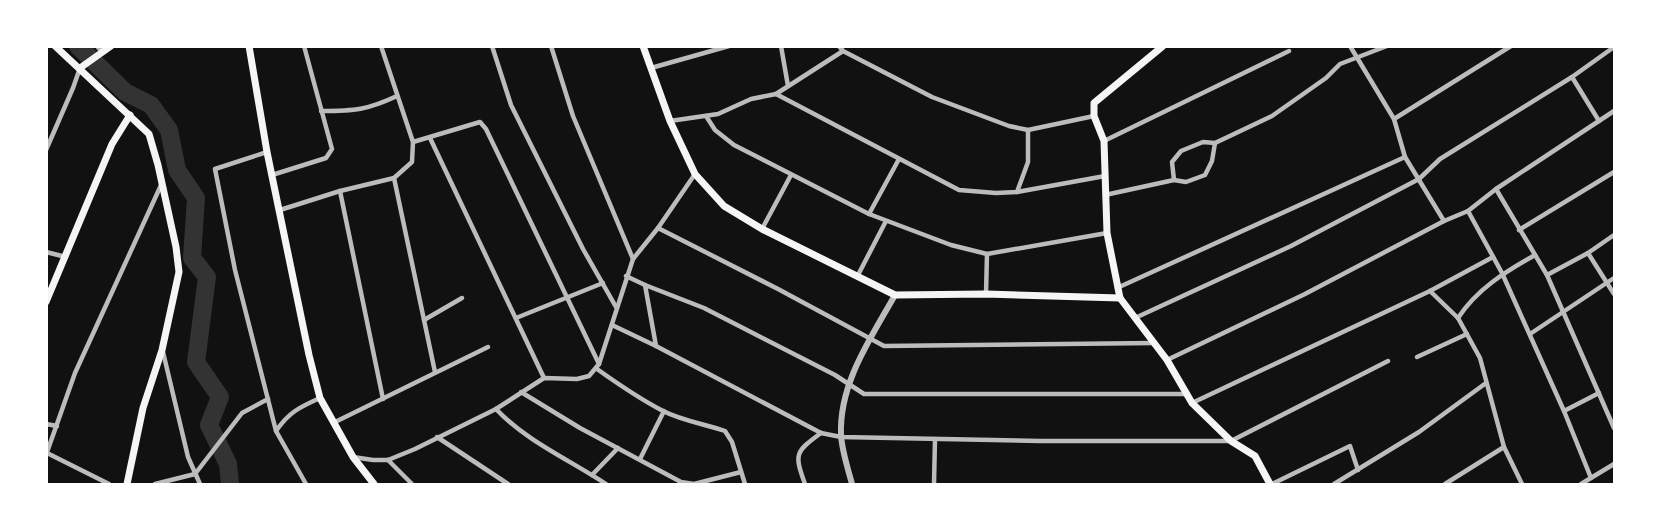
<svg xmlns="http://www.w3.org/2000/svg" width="1661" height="531" font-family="'Source Sans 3',sans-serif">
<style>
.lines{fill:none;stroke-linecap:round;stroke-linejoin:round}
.river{stroke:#333;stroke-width:18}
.minor{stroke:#bcbcbc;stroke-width:4.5}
.tertiary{stroke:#bcbcbc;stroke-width:6}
.secondary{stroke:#f5f5f5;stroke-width:7}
</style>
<rect width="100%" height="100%" fill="#111"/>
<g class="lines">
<path class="river" d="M 78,46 L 125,92 L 151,105 L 169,130 L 177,170 L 196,198 L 192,258 L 207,277 L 196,362 L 220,397 L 209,425 L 228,464 L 230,484"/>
<g class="minor">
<path d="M 97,46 L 102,52"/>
<path d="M 381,46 L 413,142 L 480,122 L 486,129 L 599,364"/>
<path d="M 492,46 L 511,105 L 583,249 L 616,307"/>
<path d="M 551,46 L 573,116 L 633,259"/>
<path d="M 781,46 L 788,86"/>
<path d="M 839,46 L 843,51 L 932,97 L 1009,126 L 1028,130 L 1094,116"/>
<path d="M 1350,46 L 1394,119 L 1405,157 L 1444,221"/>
<path d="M 651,68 L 729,46"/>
<path d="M 1572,77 L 1599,121"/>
<path d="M 776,94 L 843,51"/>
<path d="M 321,111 C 355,111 367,110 397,96"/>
<path d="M 706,116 L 715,130 L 734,145 L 869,214 L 951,245 L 987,254 L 1107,233"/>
<path d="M 1394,119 L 1511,46"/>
<path d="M 670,121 L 718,114 L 751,99 L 776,94 L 959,190 L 996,193 L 1017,192 L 1105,176"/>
<path d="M 430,138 L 544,378"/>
<path d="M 1104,141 L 1289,51"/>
<path d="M 46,150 L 73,88 L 80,68"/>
<path d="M 267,152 L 215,169 L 235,270 L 276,431 L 306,484"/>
<path d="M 272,175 L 326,158 L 332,149 L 304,46"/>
<path d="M 394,178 L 435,372"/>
<path d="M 1174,180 L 1186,182 L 1205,175 L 1212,161 L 1215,143"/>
<path d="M 1496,189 L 1547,275 L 1614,428"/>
<path d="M 340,191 L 383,399"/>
<path d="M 1017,192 L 1028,162 L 1028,130"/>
<path d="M 1105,195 L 1174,180 L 1172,162 L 1181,151 L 1203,142 L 1215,143 L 1272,116 L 1326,78 L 1340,64 L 1387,46"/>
<path d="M 280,210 L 340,191 L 394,178 L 412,162 L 413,142"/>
<path d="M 1468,211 L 1502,273 L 1564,411 L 1591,478"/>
<path d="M 869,214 L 899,159"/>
<path d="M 658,228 L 778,289 L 884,346 L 1154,343"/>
<path d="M 762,229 L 791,175"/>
<path d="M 1519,230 L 1614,172"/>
<path d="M 46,252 L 66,257"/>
<path d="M 1588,253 L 1614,294"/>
<path d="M 1547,275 L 1588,253 L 1614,235"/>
<path d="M 626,276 L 645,285 L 704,308 L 835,375 L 864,394 L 1186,394"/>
<path d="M 857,277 L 886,221"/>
<path d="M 645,285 L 656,346"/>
<path d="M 1117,288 L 1405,157"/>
<path d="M 1430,291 L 1458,318 L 1480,358 L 1504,447 L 1522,484"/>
<path d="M 986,294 L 987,254"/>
<path d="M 516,318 L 603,283"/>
<path d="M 1135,318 L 1291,246 L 1419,179 L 1440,159 L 1572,77 L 1614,47"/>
<path d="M 1458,318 C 1477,289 1505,272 1535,255"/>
<path d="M 424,320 L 462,298"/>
<path d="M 612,325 L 656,346 L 821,433 L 841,437 L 1040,441 L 1231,441 L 1388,361"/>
<path d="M 1530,334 L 1614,278"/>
<path d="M 163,352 L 188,457 L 200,484"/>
<path d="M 1417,357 L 1467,334"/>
<path d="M 1167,360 L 1305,294 L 1444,221 L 1468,211 L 1496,189 L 1614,111"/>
<path d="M 597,369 C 618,384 640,399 663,411 C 683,421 705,424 725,431 L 732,442 L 745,484"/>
<path d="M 521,392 L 580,428 L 681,482 L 694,484 L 741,472"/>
<path d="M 1192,403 L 1430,291 L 1493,257"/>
<path d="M 496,409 C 526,441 570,460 606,484"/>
<path d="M 1564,411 L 1599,393"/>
<path d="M 333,423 L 488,347"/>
<path d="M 46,424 L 57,426"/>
<path d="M 276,431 C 289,412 300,407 320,398"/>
<path d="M 437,437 L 508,484"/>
<path d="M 47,453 L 109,484"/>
<path d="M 46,455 L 75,373 L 162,183"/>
<path d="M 353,457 L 373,460 L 388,460 L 415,449 L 496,409 L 544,378 L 577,379 L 589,376 L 599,364 L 633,259 L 658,228 L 695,174"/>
<path d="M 640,459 L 664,411"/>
<path d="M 388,460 L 412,484"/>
<path d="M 592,475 L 618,448"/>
<path d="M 155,484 L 195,474 L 242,413 L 268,399"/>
<path d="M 805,484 C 794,454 795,452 821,433"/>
<path d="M 934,484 L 935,439"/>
<path d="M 1272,484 L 1350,446 L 1358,470"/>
<path d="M 1334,484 L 1419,432 L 1486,383"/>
<path d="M 1445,484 L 1504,447"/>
<path d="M 1581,484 L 1614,464"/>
</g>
<path class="tertiary" d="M 852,484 C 848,469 842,451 841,435 C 839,383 871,338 895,295"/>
<g class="secondary">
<path d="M 55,46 L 149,134 L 158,165 L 176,247 L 179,272 L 162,350 L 143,408 L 127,484"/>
<path d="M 249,46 L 267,152 L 309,355 L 320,398 L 353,457 L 374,484"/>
<path d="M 643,46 L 670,121 L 695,174 L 724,206 L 762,229 L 895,295 L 986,294 L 1120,298"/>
<path d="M 1163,46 L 1094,103 L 1094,116 L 1104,141 L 1107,233 L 1120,298 L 1167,360 L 1192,403 L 1231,441 L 1255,456 L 1270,484"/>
<path d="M 80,68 L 111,46"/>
<path d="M 46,302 L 112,144 L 130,115"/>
</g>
</g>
<rect width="1661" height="531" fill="none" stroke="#ffffff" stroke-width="96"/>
</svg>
